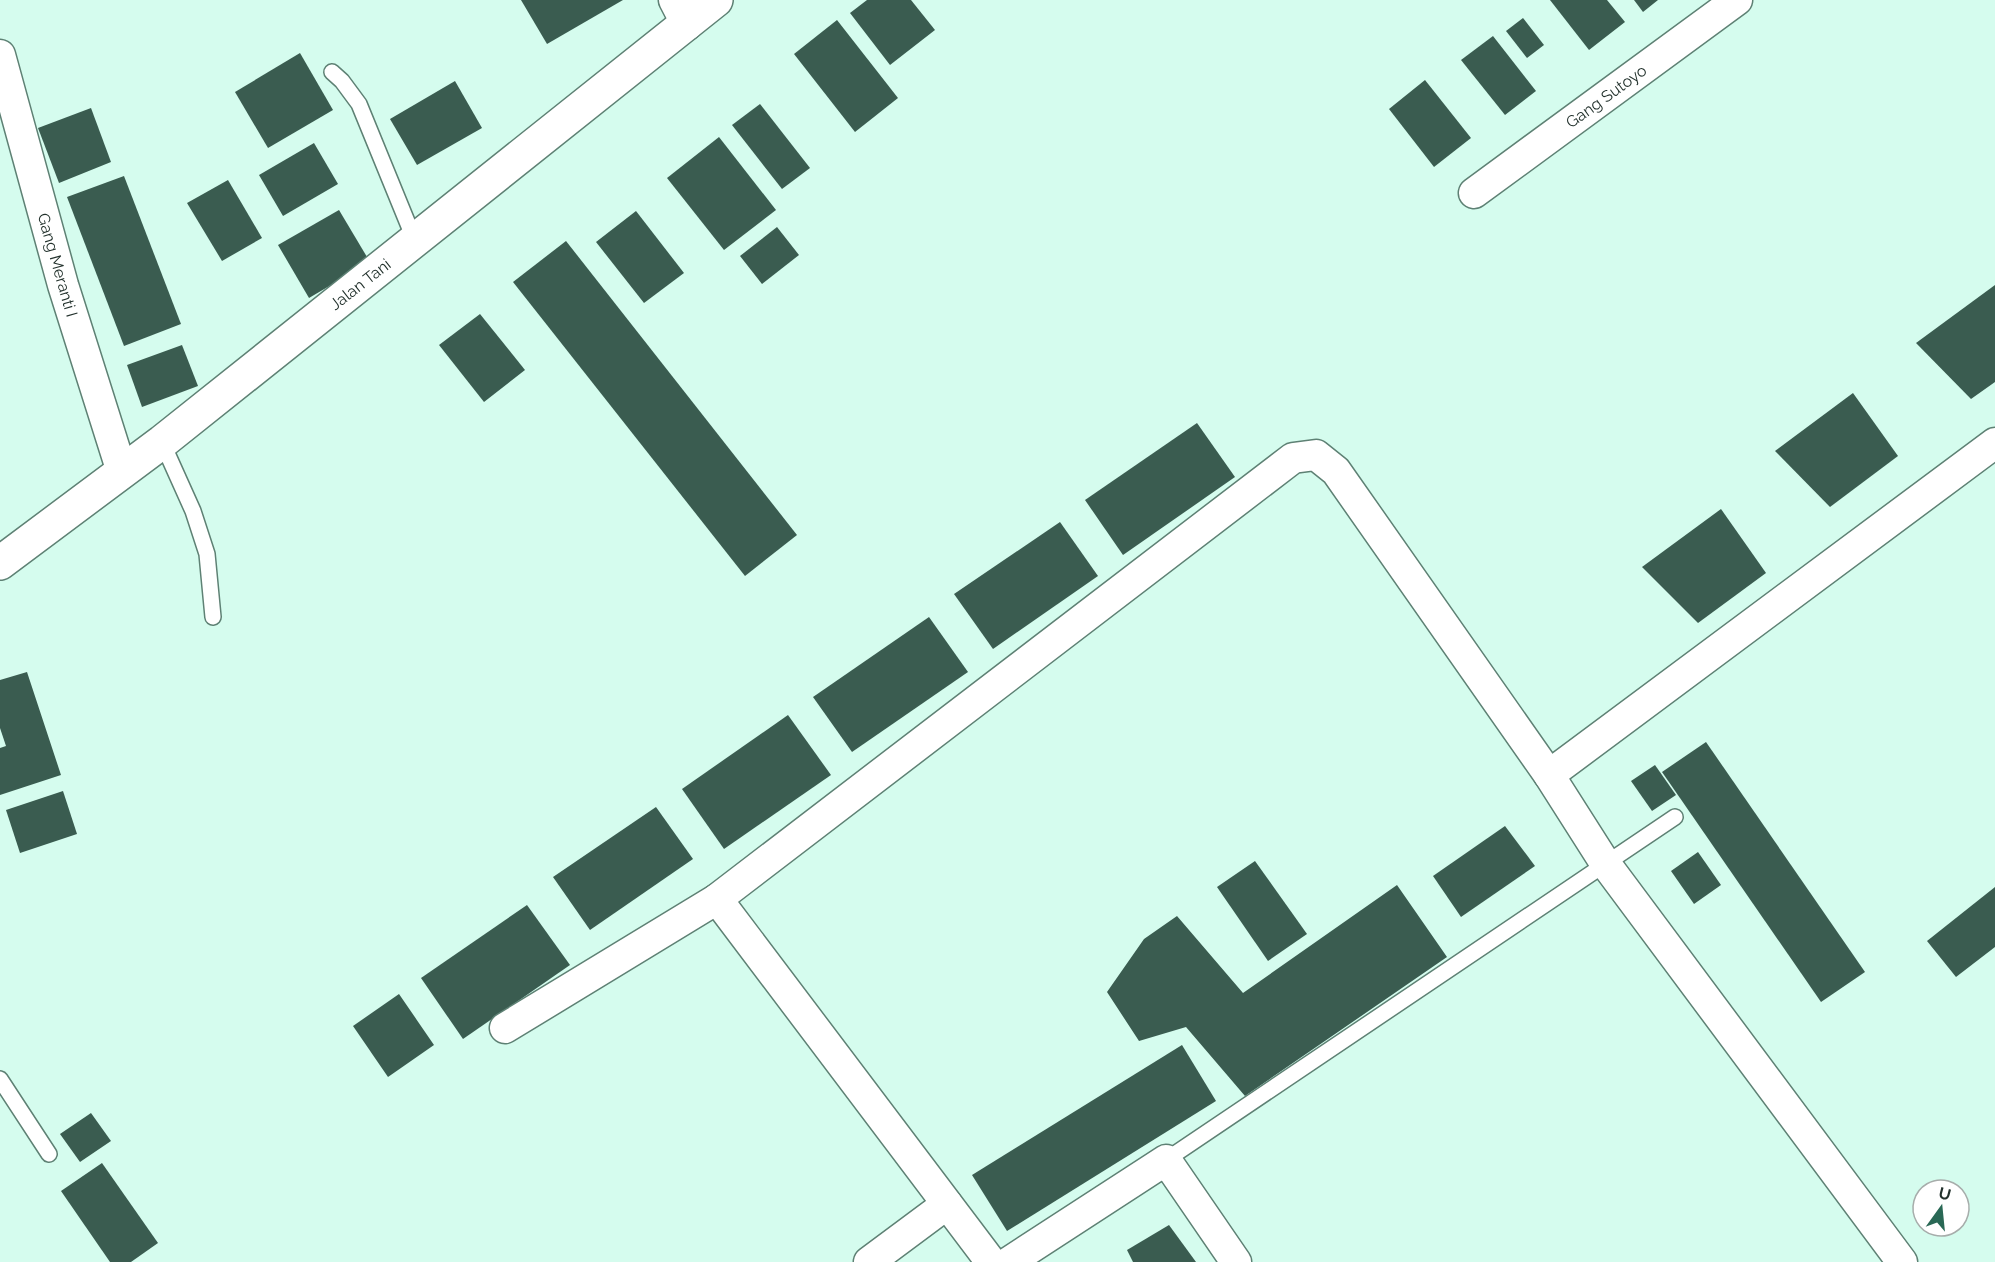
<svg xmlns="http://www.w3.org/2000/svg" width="1995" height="1262" font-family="Raleway,sans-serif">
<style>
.building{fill:#3a5c50}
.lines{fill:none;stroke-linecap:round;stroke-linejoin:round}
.service-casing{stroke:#5e8174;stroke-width:18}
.minor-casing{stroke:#5e8174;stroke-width:33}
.trunk-casing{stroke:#5e8174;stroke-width:36}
.service{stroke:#fff;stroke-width:15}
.minor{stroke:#fff;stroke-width:30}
.trunk{stroke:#fff;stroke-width:33}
.labels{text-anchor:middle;stroke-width:6;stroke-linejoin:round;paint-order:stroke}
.street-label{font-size:16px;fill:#23322d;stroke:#fff}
</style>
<rect width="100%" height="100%" fill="#d5fcee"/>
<g class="building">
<path d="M 521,0 L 623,0 L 547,44 Z"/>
<path d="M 867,0 L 911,0 L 935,30 L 890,65 L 850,13 Z"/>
<path d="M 1550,0 L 1607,0 L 1625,22 L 1589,50 Z"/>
<path d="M 1634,0 L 1658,0 L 1643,12 Z"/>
<path d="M 1523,18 L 1544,45 L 1527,58 L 1506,31 Z"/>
<path d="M 837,20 L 898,98 L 855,132 L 794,54 Z"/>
<path d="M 1493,36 L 1536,91 L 1505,115 L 1461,60 Z"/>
<path d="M 300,53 L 333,110 L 268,148 L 235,92 Z"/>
<path d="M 1425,80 L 1471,138 L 1434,167 L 1389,109 Z"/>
<path d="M 455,81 L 482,128 L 417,165 L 390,119 Z"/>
<path d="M 760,104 L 810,168 L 782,189 L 732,125 Z"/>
<path d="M 91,108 L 111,162 L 59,183 L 38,128 Z"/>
<path d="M 719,137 L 776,210 L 724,250 L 667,178 Z"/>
<path d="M 314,143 L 338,184 L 283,216 L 259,175 Z"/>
<path d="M 124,176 L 181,324 L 124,346 L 67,197 Z"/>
<path d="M 228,180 L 262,238 L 222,261 L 187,203 Z"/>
<path d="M 339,210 L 370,262 L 309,298 L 278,245 Z"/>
<path d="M 636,211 L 684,273 L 644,303 L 596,242 Z"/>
<path d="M 777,227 L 799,255 L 762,284 L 740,256 Z"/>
<path d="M 566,241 L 797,535 L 745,576 L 513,282 Z"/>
<path d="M 1995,285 L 1995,382 L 1971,399 L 1916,343 Z"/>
<path d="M 480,314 L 525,370 L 484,402 L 439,345 Z"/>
<path d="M 182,345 L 198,386 L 142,407 L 127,365 Z"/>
<path d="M 1853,393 L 1898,456 L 1830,507 L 1775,451 Z"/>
<path d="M 1197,423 L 1235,477 L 1123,555 L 1085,500 Z"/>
<path d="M 1721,509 L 1766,573 L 1698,623 L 1642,567 Z"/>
<path d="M 1060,522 L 1098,576 L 993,649 L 954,594 Z"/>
<path d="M 929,617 L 968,672 L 852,752 L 813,697 Z"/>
<path d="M 27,672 L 61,775 L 0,795 L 0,748 L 6,746 L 0,728 L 0,680 Z"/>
<path d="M 788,715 L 831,775 L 724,849 L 682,789 Z"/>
<path d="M 1706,742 L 1865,972 L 1821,1002 L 1662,772 Z"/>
<path d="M 1655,765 L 1676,795 L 1652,811 L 1631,781 Z"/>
<path d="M 63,791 L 77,834 L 20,853 L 6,810 Z"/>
<path d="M 656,807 L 693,859 L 590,930 L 553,877 Z"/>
<path d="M 1505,826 L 1535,866 L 1461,917 L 1433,876 Z"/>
<path d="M 1698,852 L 1721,885 L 1694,904 L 1671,871 Z"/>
<path d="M 1255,861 L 1307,934 L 1268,961 L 1217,887 Z"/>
<path d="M 1397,885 L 1447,957 L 1245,1096 L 1186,1027 L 1139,1041 L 1107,992 L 1144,939 L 1177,916 L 1243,993 Z"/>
<path d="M 1995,887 L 1995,947 L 1956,977 L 1927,941 Z"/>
<path d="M 527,905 L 570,965 L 463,1039 L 421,978 Z"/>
<path d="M 399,994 L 434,1045 L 388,1077 L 353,1026 Z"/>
<path d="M 1182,1045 L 1216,1101 L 1007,1231 L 972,1175 Z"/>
<path d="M 91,1113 L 111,1141 L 80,1162 L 60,1134 Z"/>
<path d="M 102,1163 L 158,1243 L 131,1262 L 110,1262 L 61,1191 Z"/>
<path d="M 1169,1225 L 1196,1262 L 1133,1262 L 1127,1250 Z"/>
</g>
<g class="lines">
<g class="service-casing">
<g id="service">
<path d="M 332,72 L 342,81 L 359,104 L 415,241"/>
<path d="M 162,442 L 193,511 L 207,554 L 213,617"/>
<path d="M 0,1079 L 49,1154"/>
<path d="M 1166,1160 L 1675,817"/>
</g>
</g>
<g class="minor-casing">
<g id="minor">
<path d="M 674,0 L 687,25"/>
<path d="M 0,55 L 63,285 L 122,472"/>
<path d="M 1474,193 L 1737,0"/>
<path d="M 1549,775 L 1995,443"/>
<path d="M 505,1028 L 717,899"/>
<path d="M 869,1262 L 947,1204"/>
<path d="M 991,1262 L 717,899 L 1293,458 L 1316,455 L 1336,471 L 1549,775 L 1605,863 L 1902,1262"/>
<path d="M 1009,1262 L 1166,1160 L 1236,1262"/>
</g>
</g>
<g class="trunk-casing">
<path id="trunk" d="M 0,563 L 162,442 L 716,0"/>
</g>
<use href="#service" class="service"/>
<use href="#minor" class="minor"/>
<use href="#trunk" class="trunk"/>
</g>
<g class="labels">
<g class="street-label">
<text transform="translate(1606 96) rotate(-36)" y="6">Gang Sutoyo</text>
<text transform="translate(58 265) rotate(74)" y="6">Gang Meranti I</text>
<text transform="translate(360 284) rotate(-38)" y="6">Jalan Tani</text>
</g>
</g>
<g transform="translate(1941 1208) rotate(15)"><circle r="28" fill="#ffffff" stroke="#a7adab" stroke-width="1.5"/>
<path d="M0-4.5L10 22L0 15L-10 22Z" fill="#296855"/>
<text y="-9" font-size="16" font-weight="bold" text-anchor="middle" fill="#23322d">U</text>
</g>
</svg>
